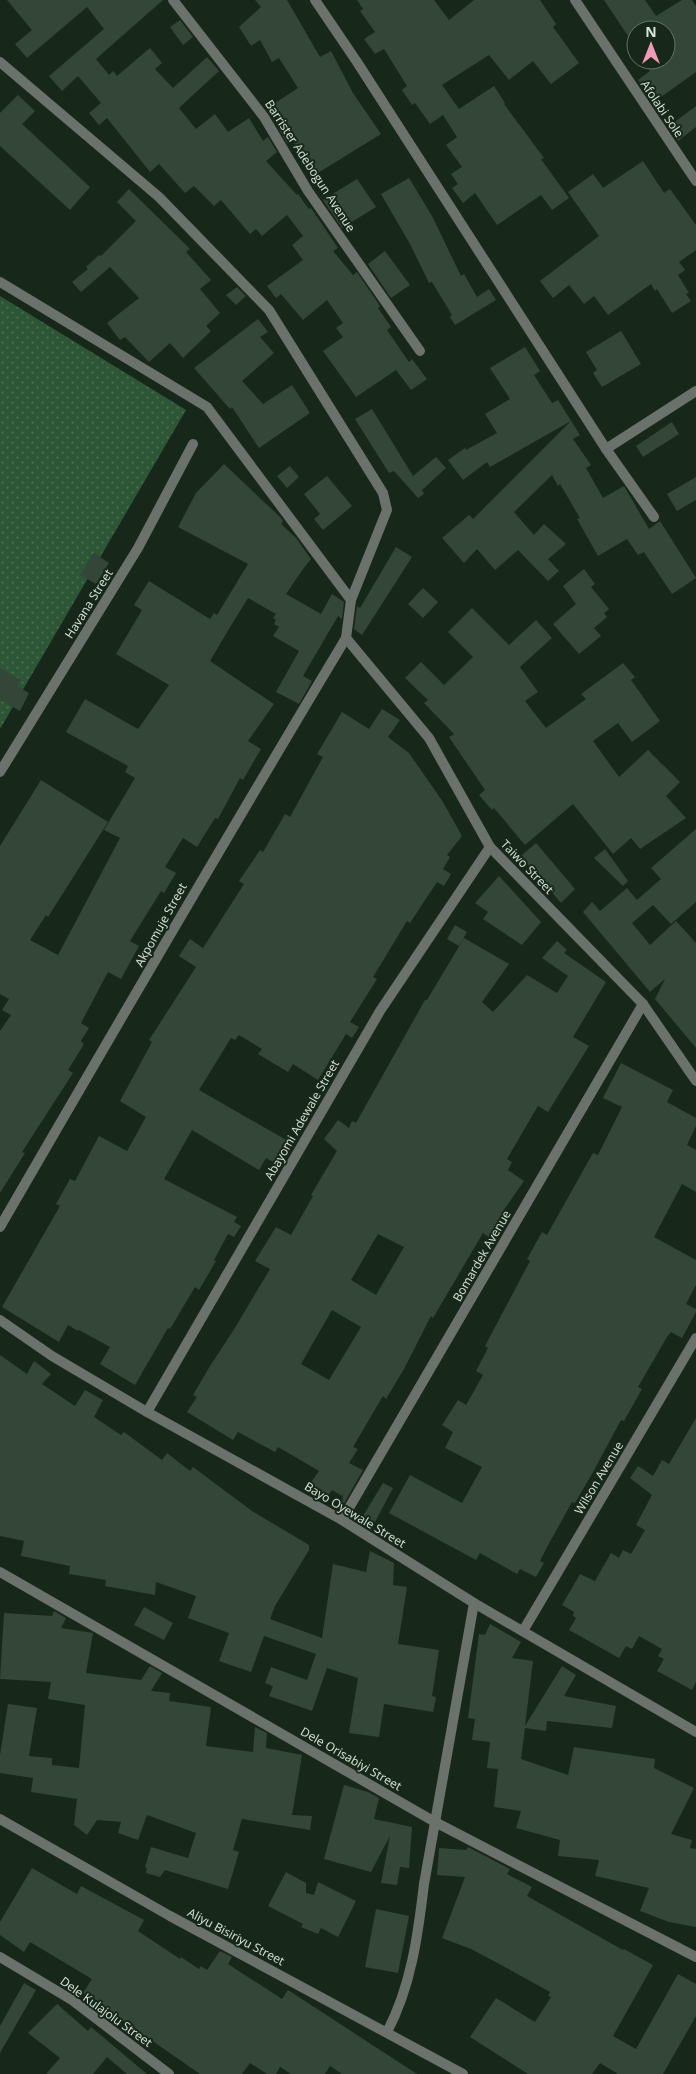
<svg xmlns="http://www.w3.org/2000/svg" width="696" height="2074" font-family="'Open Sans',sans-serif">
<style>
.grass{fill:url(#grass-dots)}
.building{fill:#344637;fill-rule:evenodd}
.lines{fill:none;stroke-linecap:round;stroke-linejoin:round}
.minor{stroke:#6a726b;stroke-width:10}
.labels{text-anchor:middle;stroke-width:4;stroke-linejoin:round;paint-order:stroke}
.street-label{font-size:12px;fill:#d9e4da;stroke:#17281a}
</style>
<defs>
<pattern id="grass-dots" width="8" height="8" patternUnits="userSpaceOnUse" patternTransform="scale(1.25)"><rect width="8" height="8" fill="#2d5636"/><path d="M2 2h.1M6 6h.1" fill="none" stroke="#4b6e52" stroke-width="1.8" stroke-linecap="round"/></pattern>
</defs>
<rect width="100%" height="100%" fill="#17281a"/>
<path class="grass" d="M 0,296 L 186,410 L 0,729 Z"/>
<g class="building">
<path d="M 7,0 L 163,0 L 96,59 L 109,75 L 113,71 L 117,76 L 150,48 L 162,63 L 155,69 L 173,88 L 207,57 L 219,71 L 179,108 L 196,129 L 215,114 L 228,132 L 249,118 L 263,141 L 268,137 L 277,152 L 266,161 L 297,195 L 298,194 L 309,209 L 311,208 L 338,248 L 333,251 L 353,275 L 357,272 L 380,306 L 378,308 L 391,327 L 387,330 L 409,362 L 412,359 L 427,379 L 411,390 L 396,370 L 356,397 L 323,351 L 343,337 L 336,328 L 343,323 L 327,300 L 303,320 L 281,294 L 276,298 L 267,286 L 303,260 L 292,245 L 303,236 L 287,215 L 262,236 L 256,229 L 250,234 L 221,200 L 214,206 L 194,186 L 185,193 L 159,164 L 150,172 L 107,118 L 99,125 L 89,113 L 101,103 L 78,76 L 62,91 L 49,76 L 104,29 L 87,7 L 27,58 L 15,44 L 32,30 Z"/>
<path d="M 255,0 L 287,0 L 320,57 L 331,51 L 353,93 L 381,134 L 313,176 L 292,139 L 287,143 L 278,128 L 284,123 L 272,105 L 298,88 L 279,58 L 272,62 L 260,40 L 251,46 L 239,27 L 261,7 Z"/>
<path d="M 357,0 L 434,0 L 449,20 L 474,0 L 540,0 L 556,24 L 553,27 L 579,63 L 551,84 L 533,61 L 509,80 L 489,55 L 442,85 L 459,109 L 494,86 L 505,103 L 504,104 L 544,158 L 541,159 L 569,198 L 552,210 L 541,195 L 497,225 L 475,193 L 463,203 L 452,188 L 458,184 L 451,174 L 462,167 L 446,145 L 457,137 L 443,115 L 430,124 L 415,103 L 412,105 L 402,90 L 407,86 L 384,49 L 375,54 L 364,39 L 375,32 L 360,11 L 363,9 Z"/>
<path d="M 604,0 L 645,0 L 656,16 L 682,0 L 692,0 L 696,6 L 696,72 L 654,102 L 638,80 L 650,71 L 644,60 L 666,60 L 666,30 L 636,30 L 636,48 Z"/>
<path d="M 180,20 L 193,37 L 183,45 L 170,27 Z"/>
<path d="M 18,95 L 35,111 L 22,124 L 90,187 L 70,210 L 0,146 L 0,113 Z"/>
<path d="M 696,106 L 696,127 L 678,141 L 668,127 Z"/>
<path d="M 643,161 L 664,193 L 670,189 L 696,225 L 696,250 L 679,262 L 685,270 L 678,275 L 689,293 L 686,294 L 691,301 L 672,313 L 657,289 L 655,291 L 651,284 L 608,315 L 594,296 L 584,304 L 569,285 L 553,298 L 540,281 L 599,236 L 568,192 L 593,174 L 603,188 Z"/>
<path d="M 409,178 L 432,216 L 461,276 L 464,274 L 477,297 L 489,289 L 496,300 L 455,325 L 450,317 L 452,315 L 432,282 L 429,283 L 410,244 L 381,194 Z"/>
<path d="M 357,179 L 376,207 L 342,228 L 323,200 Z"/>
<path d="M 129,189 L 190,249 L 186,252 L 211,280 L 200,289 L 220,313 L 206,326 L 211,331 L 183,358 L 170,343 L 149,362 L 125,337 L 120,340 L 107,323 L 139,298 L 110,267 L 81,292 L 72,282 L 88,269 L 86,267 L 99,255 L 101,256 L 136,221 L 117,202 Z"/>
<path d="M 385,251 L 410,285 L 391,298 L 368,264 Z"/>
<path d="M 237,287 L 246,296 L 236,305 L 226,295 Z"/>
<path d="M 258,319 L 268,332 L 260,337 L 274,353 L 242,381 L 263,404 L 292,385 L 310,413 L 259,448 L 232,407 L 230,409 L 194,368 Z"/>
<path d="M 621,331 L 641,364 L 602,387 L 593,373 L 597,370 L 586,352 Z"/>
<path d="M 525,347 L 540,371 L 534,375 L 552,403 L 558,400 L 580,435 L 573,439 L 591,465 L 586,468 L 603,498 L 624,486 L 649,529 L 660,521 L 696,578 L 672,594 L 644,552 L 638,555 L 627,539 L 598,556 L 577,519 L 580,518 L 560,484 L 558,486 L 552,475 L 514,512 L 534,535 L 544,524 L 566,544 L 548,559 L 559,571 L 548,581 L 518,550 L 495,570 L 477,549 L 464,563 L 442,538 L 469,515 L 473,519 L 571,421 L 490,467 L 487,462 L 463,480 L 448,460 L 465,448 L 466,450 L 497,433 L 485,414 L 510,399 L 490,368 Z"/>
<path d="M 372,409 L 413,476 L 436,457 L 446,468 L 422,490 L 424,494 L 418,498 L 394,471 L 389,473 L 355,419 Z"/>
<path d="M 672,422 L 679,434 L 643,457 L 636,446 Z"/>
<path d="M 224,464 L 280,517 L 283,521 L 281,524 L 296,538 L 311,559 L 303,569 L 286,594 L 321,614 L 332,594 L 344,602 L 342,619 L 338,616 L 303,676 L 312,681 L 299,704 L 276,692 L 299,651 L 273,636 L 279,627 L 274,624 L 276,620 L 273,618 L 276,614 L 248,598 L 232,624 L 210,661 L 274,704 L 248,741 L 261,749 L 243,780 L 240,778 L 218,819 L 215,818 L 197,847 L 183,838 L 165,867 L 176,873 L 164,893 L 161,891 L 130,941 L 139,946 L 121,979 L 108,972 L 81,1023 L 89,1028 L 81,1041 L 84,1044 L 68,1070 L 73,1073 L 22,1152 L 25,1153 L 0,1193 L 0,1031 L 11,1015 L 2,1010 L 9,999 L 0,994 L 0,846 L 41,780 L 108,822 L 48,917 L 46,915 L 30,940 L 58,955 L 120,838 L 104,830 L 135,778 L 125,772 L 128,766 L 66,732 L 85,699 L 138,729 L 169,685 L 116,654 L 142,610 L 134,605 L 149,581 L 210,619 L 214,613 L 217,615 L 248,564 L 178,527 L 196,493 Z"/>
<path d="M 290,466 L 299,477 L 287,488 L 277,476 Z"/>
<path d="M 327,476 L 352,506 L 323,530 L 314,519 L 320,514 L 304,494 Z"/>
<path d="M 696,477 L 696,500 L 677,511 L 667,494 Z"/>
<path d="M 396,547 L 412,557 L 362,635 L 354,629 L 357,606 L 360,608 Z"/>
<path d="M 94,553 L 109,563 L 96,584 L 80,575 Z"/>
<path d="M 584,569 L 595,584 L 591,587 L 609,609 L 604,613 L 607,617 L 594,628 L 601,636 L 579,654 L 553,624 L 576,604 L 563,586 Z"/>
<path d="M 423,588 L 438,602 L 423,618 L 408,604 Z"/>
<path d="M 472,608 L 509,645 L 536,620 L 552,638 L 520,667 L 538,692 L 525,701 L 546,728 L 586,699 L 581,694 L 623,663 L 635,677 L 631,680 L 660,721 L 632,742 L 618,723 L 593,741 L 619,777 L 648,750 L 680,782 L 666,796 L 686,818 L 640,849 L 631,838 L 613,854 L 573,804 L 525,845 L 494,808 L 492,810 L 479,795 L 485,790 L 449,737 L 454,734 L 424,703 L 428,700 L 405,678 L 421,662 L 444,685 L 473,657 L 448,632 Z"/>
<path d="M 0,668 L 21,680 L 17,686 L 29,693 L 20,711 L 0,700 Z"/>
<path d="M 382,709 L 400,720 L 388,737 L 409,753 L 443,802 L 462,836 L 447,855 L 450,857 L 443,869 L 451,874 L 444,886 L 437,882 L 410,923 L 407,921 L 373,977 L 377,979 L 350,1022 L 359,1027 L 352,1038 L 346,1034 L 318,1080 L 293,1064 L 288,1072 L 258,1054 L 262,1049 L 239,1035 L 235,1040 L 231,1038 L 199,1090 L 288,1141 L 275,1163 L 266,1158 L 259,1170 L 192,1130 L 164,1179 L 237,1217 L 234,1222 L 241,1226 L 234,1237 L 228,1234 L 214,1260 L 216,1261 L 199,1290 L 195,1287 L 170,1329 L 168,1328 L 135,1385 L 100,1364 L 110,1347 L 79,1330 L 78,1331 L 68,1325 L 59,1342 L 2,1307 L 60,1206 L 56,1204 L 70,1179 L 75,1181 L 99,1136 L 127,1151 L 146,1117 L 120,1101 L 152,1042 L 149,1040 L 196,967 L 179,956 L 190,939 L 203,948 L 244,884 L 239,881 L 260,850 L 263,852 L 285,814 L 290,817 L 323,757 L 317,754 L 342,712 L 369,729 Z"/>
<path d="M 696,829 L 696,902 L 671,924 L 653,905 L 632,923 L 650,945 L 676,921 L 696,943 L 696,1048 L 655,999 L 665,979 L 650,992 L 583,912 L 592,902 L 600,911 L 627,888 L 637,900 L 661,879 L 651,868 Z"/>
<path d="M 536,843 L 575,889 L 561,903 L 521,856 Z"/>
<path d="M 605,849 L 628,881 L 623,886 L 594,858 Z"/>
<path d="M 499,876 L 541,922 L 522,945 L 483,919 L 488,912 L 475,903 Z"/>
<path d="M 455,925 L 467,932 L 459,946 L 447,939 Z"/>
<path d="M 464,938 L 509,964 L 482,1002 L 493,1012 L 527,975 L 557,993 L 568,976 L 542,958 L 557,941 L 567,950 L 564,953 L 606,982 L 573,1037 L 589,1046 L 548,1112 L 538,1106 L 507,1159 L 512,1162 L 508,1170 L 524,1181 L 501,1214 L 504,1217 L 490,1238 L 483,1233 L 433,1318 L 431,1316 L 404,1369 L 386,1399 L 383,1396 L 353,1447 L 358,1449 L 349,1463 L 363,1470 L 342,1507 L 343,1493 L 342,1496 L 332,1490 L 328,1496 L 310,1484 L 319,1471 L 278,1447 L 275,1452 L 238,1432 L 233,1440 L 187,1412 L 197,1397 L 193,1395 L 210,1366 L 233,1331 L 270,1269 L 255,1261 L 276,1227 L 291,1235 L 313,1196 L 311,1195 L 337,1151 L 324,1139 L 338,1120 L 349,1128 L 352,1121 L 356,1123 L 425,1000 L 427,1000 ZM 378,1234 L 404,1247 L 376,1295 L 351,1280 ZM 332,1310 L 361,1327 L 329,1380 L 301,1364 Z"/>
<path d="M 621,1063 L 673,1090 L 667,1102 L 696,1118 L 696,1126 L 687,1145 L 696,1150 L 696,1192 L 682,1184 L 654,1237 L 696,1260 L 696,1285 L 686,1304 L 696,1309 L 696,1312 L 682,1338 L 671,1332 L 667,1337 L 638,1387 L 642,1389 L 624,1421 L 621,1420 L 592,1474 L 575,1503 L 572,1502 L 546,1549 L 540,1561 L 544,1563 L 536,1577 L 520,1569 L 517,1574 L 480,1553 L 476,1560 L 389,1513 L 410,1475 L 462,1503 L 482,1467 L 445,1448 L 453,1432 L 442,1425 L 458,1400 L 466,1405 L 483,1375 L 476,1371 L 488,1348 L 485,1346 L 530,1261 L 527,1259 L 542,1232 L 547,1235 L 593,1153 L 598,1155 L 622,1107 L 603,1098 Z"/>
<path d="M 0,1355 L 27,1374 L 34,1361 L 51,1374 L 42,1384 L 75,1406 L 85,1390 L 103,1400 L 94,1417 L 121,1435 L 124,1432 L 162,1460 L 167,1453 L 190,1471 L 193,1467 L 252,1511 L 309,1545 L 309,1550 L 275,1606 L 270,1619 L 322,1638 L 333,1564 L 366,1572 L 370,1551 L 394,1563 L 393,1585 L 407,1587 L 398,1644 L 439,1650 L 432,1696 L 436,1697 L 433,1712 L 384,1704 L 379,1737 L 349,1733 L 358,1678 L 327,1668 L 312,1711 L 269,1696 L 273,1686 L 265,1683 L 271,1667 L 307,1680 L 316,1654 L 264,1636 L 251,1672 L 219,1661 L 229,1633 L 188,1618 L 196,1596 L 156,1582 L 155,1595 L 105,1586 L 106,1580 L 69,1574 L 70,1566 L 21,1556 L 24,1541 L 0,1536 Z"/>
<path d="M 696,1418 L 696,1682 L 692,1690 L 657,1671 L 664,1659 L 658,1656 L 662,1649 L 639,1636 L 632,1649 L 626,1646 L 619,1658 L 569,1630 L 576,1618 L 573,1616 L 574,1612 L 562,1605 L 580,1574 L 595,1581 L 611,1553 L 619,1558 L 623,1550 L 631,1554 L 645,1530 L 636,1525 L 652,1495 L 630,1478 L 638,1466 L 653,1476 L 662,1460 L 669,1464 Z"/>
<path d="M 383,1483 L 393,1488 L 375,1522 L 363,1516 Z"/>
<path d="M 144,1607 L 173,1623 L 164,1640 L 134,1625 Z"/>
<path d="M 54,1611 L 66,1618 L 61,1628 L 93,1633 L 86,1673 L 141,1680 L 150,1666 L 162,1673 L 151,1691 L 170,1693 L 169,1701 L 211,1707 L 206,1746 L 253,1752 L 255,1727 L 267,1733 L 266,1748 L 302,1755 L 292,1815 L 312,1816 L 310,1830 L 242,1819 L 233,1850 L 239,1852 L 228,1889 L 165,1870 L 160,1877 L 146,1873 L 147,1868 L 145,1867 L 151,1847 L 188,1858 L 196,1833 L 147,1815 L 138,1840 L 118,1833 L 121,1822 L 97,1820 L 87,1835 L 74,1825 L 77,1799 L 31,1792 L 33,1778 L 0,1773 L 0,1755 L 8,1704 L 37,1708 L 29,1756 L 52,1758 L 52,1765 L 79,1768 L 85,1705 L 48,1699 L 51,1682 L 0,1679 L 4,1613 L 52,1616 Z"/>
<path d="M 490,1624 L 521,1642 L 512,1658 L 533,1661 L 525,1726 L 562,1666 L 576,1675 L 564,1696 L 616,1706 L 612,1728 L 547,1721 L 546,1731 L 525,1728 L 521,1759 L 568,1775 L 574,1747 L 655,1759 L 654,1768 L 694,1788 L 671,1834 L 692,1840 L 690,1848 L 696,1849 L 696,1927 L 669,1922 L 640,1911 L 649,1888 L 595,1876 L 599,1860 L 558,1856 L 560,1840 L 516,1828 L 521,1811 L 494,1807 L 498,1769 L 487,1768 L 490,1742 L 472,1740 L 475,1719 L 468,1718 L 479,1634 L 485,1635 Z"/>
<path d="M 344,1785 L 368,1792 L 379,1798 L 374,1819 L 412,1827 L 409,1868 L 400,1867 L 397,1885 L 381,1883 L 390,1836 L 371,1872 L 324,1859 Z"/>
<path d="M 468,1847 L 510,1869 L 507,1874 L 532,1887 L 527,1896 L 623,1950 L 624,1949 L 653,1965 L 613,2036 L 636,2049 L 678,1974 L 696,1984 L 696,2016 L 663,2074 L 618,2074 L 600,2063 L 592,2074 L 528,2074 L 470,2037 L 496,1998 L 535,2022 L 551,1997 L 548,1996 L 550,1992 L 503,1966 L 471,1949 L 442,1938 L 465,1877 L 437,1875 L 439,1848 L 466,1850 Z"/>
<path d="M 32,1868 L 77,1894 L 81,1886 L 144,1920 L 138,1931 L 180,1959 L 181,1957 L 199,1969 L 201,1966 L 207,1970 L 220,1951 L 232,1957 L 228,1964 L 282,1999 L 288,1990 L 417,2074 L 342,2074 L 330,2066 L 325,2074 L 291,2074 L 280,2067 L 276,2074 L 267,2074 L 250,2063 L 242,2074 L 200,2074 L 83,1993 L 92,1979 L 30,1942 L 24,1952 L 0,1935 L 0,1922 Z"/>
<path d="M 286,1872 L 306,1883 L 306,1893 L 314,1895 L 318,1882 L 356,1901 L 338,1937 L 321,1928 L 318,1934 L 301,1927 L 303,1924 L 268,1906 Z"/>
<path d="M 376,1909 L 409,1916 L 398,1973 L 365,1967 Z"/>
<path d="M 24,1983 L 36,1990 L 0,2053 L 0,2026 Z"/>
<path d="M 57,2004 L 88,2031 L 91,2027 L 147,2074 L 127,2074 L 107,2057 L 93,2074 L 46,2074 L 60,2058 L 28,2033 Z"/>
</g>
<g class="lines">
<g class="minor">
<path d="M 173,0 L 264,117 L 308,191 L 420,351"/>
<path d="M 315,0 L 357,62 L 606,449 L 654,517"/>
<path d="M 575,0 L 696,181"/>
<path d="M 0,62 L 159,197 L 269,310 L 383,493 L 387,510 L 351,600 L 346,638 L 429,738 L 490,847 L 643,1004 L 696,1081"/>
<path d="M 0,282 L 207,407 L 351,600"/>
<path d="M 606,449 L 696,391"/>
<path d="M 0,772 L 138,548 L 193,444"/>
<path d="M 0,1227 C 114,1030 229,833 346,638"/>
<path d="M 0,1320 L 52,1356 L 147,1412 L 342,1520 L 474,1603 L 696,1732"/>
<path d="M 147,1412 L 380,1011 L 490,847"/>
<path d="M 342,1520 L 643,1004"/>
<path d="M 0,1572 L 435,1822 L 696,1957"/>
<path d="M 523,1631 L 696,1338"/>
<path d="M 0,1819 L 170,1916 L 463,2074"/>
<path d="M 0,1957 L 72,2000 L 169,2074"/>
<path d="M 387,2032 C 411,1987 418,1935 424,1884 L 474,1603"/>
</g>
</g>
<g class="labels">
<g class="street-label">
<text transform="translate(662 109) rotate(56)" y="4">Afolabi Sole</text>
<text transform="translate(310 166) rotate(57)" y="4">Barrister Adebogun Avenue</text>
<text transform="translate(89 604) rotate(-58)" y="4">Havana Street</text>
<text transform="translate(527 867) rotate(46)" y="4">Taiwo Street</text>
<text transform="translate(161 925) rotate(-61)" y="4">Akpomuje Street</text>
<text transform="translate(302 1120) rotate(-60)" y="4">Abayomi Adewale Street</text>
<text transform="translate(482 1256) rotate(-60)" y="4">Bomardek Avenue</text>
<text transform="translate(599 1478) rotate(-59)" y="4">Wilson Avenue</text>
<text transform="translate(355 1515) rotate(31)" y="4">Bayo Oyewale Street</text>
<text transform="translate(351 1759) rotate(30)" y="4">Dele Orisabiyi Street</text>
<text transform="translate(236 1937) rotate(28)" y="4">Aliyu Bisiriyu Street</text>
<text transform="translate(106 2012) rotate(36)" y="4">Dele Kulajolu Street</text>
</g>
</g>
<g transform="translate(651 45)"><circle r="24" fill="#17281a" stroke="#657367"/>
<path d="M0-4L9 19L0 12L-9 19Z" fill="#f09ab5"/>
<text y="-8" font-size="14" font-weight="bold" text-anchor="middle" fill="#d9e4da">N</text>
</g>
</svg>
